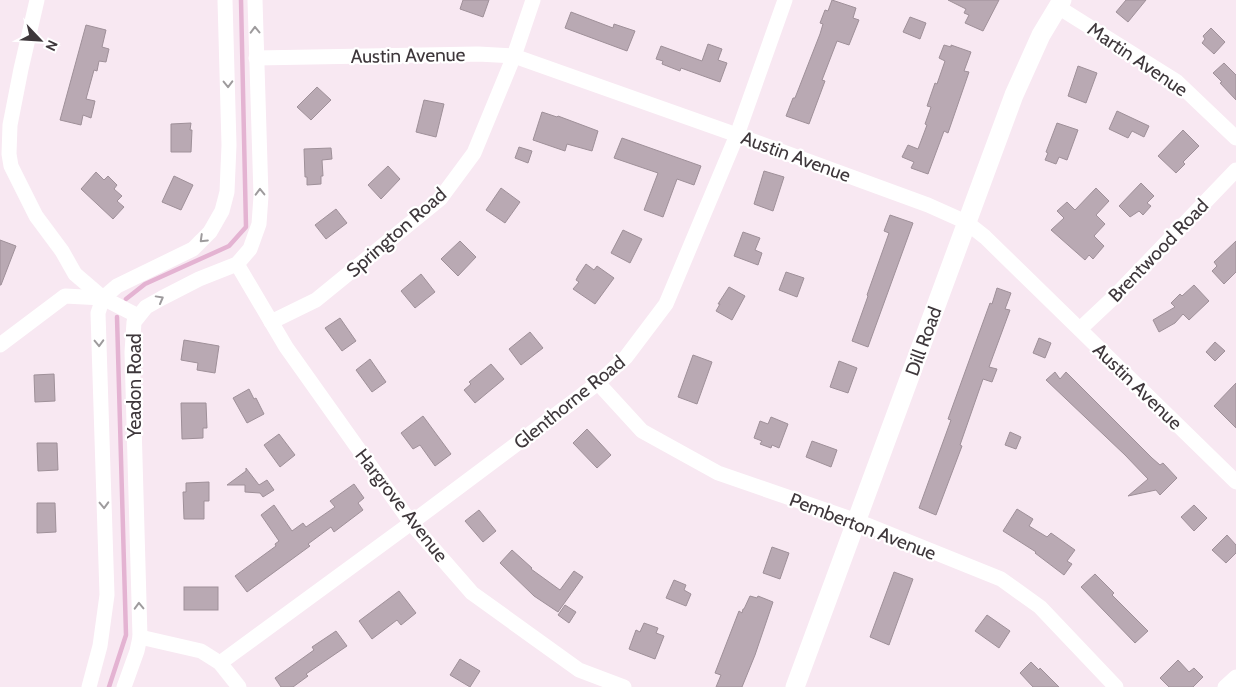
<svg xmlns="http://www.w3.org/2000/svg" width="1236" height="687" font-family="Cabin,sans-serif">
<style>
.lines{fill:none;stroke-linecap:round;stroke-linejoin:round}
.stream{stroke:#e4b3d2;stroke-width:4.5}
.building{fill:#b9a9b3;stroke:#9f9099}
.minor{stroke:#fff;stroke-width:15}
.tertiary{stroke:#fff;stroke-width:19}
.oneway{stroke:#9e9b9d}
.labels{text-anchor:middle;stroke-width:4.5;stroke-linejoin:round;paint-order:stroke}
.street-label{font-size:19px;fill:#3e373b;stroke:#fff}
</style>
<rect width="100%" height="100%" fill="#f8e8f2"/>
<g class="lines">
<g class="stream">
<path d="M 126,299 L 145,284 L 229,246 L 246,227 L 241,0"/>
<path d="M 109,687 L 126,635 L 117,317"/>
</g>
</g>
<g class="building">
<path d="M 463,0 L 489,0 L 483,17 L 460,9 Z"/>
<path d="M 832,0 L 856,8 L 853,18 L 859,20 L 849,45 L 837,41 L 822,80 L 825,81 L 809,124 L 786,116 L 793,98 L 795,98 L 820,34 L 823,24 L 820,23 L 825,10 L 828,11 Z"/>
<path d="M 948,0 L 999,0 L 983,31 L 965,23 L 969,15 L 964,13 L 966,9 Z"/>
<path d="M 1126,0 L 1146,0 L 1128,22 L 1116,12 Z"/>
<path d="M 571,12 L 613,28 L 614,24 L 635,31 L 627,51 L 565,28 Z"/>
<path d="M 910,17 L 926,23 L 920,39 L 903,32 Z"/>
<path d="M 86,25 L 106,30 L 102,47 L 109,49 L 106,62 L 99,61 L 97,71 L 94,70 L 86,99 L 95,101 L 91,118 L 83,115 L 81,125 L 60,120 Z"/>
<path d="M 1211,28 L 1225,42 L 1214,54 L 1202,43 L 1205,39 L 1203,36 Z"/>
<path d="M 708,44 L 722,49 L 718,60 L 727,63 L 720,82 L 681,68 L 680,71 L 662,64 L 663,61 L 656,59 L 661,46 L 702,61 Z"/>
<path d="M 944,45 L 951,47 L 951,45 L 971,52 L 964,71 L 969,72 L 948,133 L 944,131 L 928,174 L 911,168 L 914,162 L 902,157 L 908,145 L 918,149 L 927,125 L 925,124 L 931,107 L 927,106 L 935,83 L 937,84 L 945,61 L 939,58 Z"/>
<path d="M 1224,63 L 1236,75 L 1236,100 L 1220,83 L 1222,82 L 1213,73 Z"/>
<path d="M 1078,66 L 1097,73 L 1086,103 L 1068,96 Z"/>
<path d="M 317,87 L 331,100 L 311,120 L 297,107 Z"/>
<path d="M 424,100 L 444,104 L 436,137 L 416,132 Z"/>
<path d="M 1117,111 L 1149,126 L 1144,137 L 1132,131 L 1128,138 L 1109,129 Z"/>
<path d="M 542,112 L 557,117 L 558,116 L 598,131 L 592,151 L 567,144 L 565,151 L 533,140 Z"/>
<path d="M 191,123 L 190,130 L 192,130 L 191,152 L 171,152 L 171,124 Z"/>
<path d="M 1057,123 L 1078,130 L 1067,160 L 1059,157 L 1056,164 L 1045,160 L 1048,153 L 1046,152 Z"/>
<path d="M 1183,130 L 1199,146 L 1183,162 L 1185,164 L 1176,173 L 1158,156 Z"/>
<path d="M 622,138 L 701,166 L 694,185 L 677,179 L 663,217 L 644,210 L 658,173 L 614,158 Z"/>
<path d="M 519,147 L 532,151 L 528,163 L 515,158 Z"/>
<path d="M 331,148 L 332,159 L 322,160 L 323,176 L 321,176 L 321,184 L 307,185 L 307,177 L 305,177 L 304,149 Z"/>
<path d="M 388,166 L 400,179 L 381,199 L 368,185 Z"/>
<path d="M 764,171 L 784,177 L 773,211 L 754,204 Z"/>
<path d="M 96,172 L 104,180 L 108,176 L 117,185 L 114,189 L 122,196 L 117,201 L 124,207 L 113,219 L 81,189 Z"/>
<path d="M 174,176 L 193,185 L 181,210 L 162,202 Z"/>
<path d="M 1141,183 L 1154,196 L 1147,203 L 1151,206 L 1143,215 L 1139,211 L 1130,217 L 1119,206 Z"/>
<path d="M 501,188 L 520,202 L 505,223 L 486,210 Z"/>
<path d="M 1096,188 L 1109,201 L 1096,215 L 1105,224 L 1094,236 L 1104,246 L 1093,259 L 1089,255 L 1085,260 L 1051,230 L 1064,218 L 1057,211 L 1067,202 L 1075,210 Z"/>
<path d="M 336,209 L 347,223 L 326,239 L 315,225 Z"/>
<path d="M 890,215 L 913,223 L 868,347 L 852,341 L 868,296 L 867,295 L 889,233 L 884,231 Z"/>
<path d="M 623,230 L 642,239 L 630,263 L 611,253 Z"/>
<path d="M 743,232 L 760,238 L 755,250 L 762,253 L 758,265 L 734,256 Z"/>
<path d="M 0,240 L 16,246 L 1,285 L 0,285 Z"/>
<path d="M 460,241 L 476,257 L 458,276 L 441,259 Z"/>
<path d="M 1236,241 L 1236,272 L 1224,284 L 1212,271 L 1217,266 L 1214,262 Z"/>
<path d="M 586,264 L 594,270 L 597,266 L 614,278 L 595,304 L 573,289 L 579,282 L 576,280 L 578,276 Z"/>
<path d="M 786,272 L 804,278 L 797,297 L 779,290 Z"/>
<path d="M 421,274 L 435,292 L 415,308 L 401,291 Z"/>
<path d="M 1194,285 L 1209,301 L 1189,320 L 1183,314 L 1175,323 L 1159,332 L 1153,320 L 1175,307 L 1171,303 L 1180,294 L 1182,296 Z"/>
<path d="M 729,287 L 745,296 L 732,320 L 716,311 L 720,304 L 718,304 Z"/>
<path d="M 997,288 L 1011,293 L 1005,309 L 1010,310 L 989,367 L 997,369 L 992,382 L 983,379 L 960,445 L 962,446 L 936,515 L 919,508 L 951,420 L 948,419 L 965,372 L 990,303 L 992,304 Z"/>
<path d="M 340,318 L 356,341 L 342,351 L 325,328 Z"/>
<path d="M 530,332 L 543,348 L 521,365 L 509,349 Z"/>
<path d="M 1039,338 L 1051,343 L 1045,358 L 1033,353 Z"/>
<path d="M 184,340 L 219,346 L 215,373 L 197,370 L 198,363 L 181,360 Z"/>
<path d="M 1215,342 L 1225,351 L 1215,361 L 1206,352 Z"/>
<path d="M 693,355 L 712,362 L 697,404 L 678,397 Z"/>
<path d="M 370,359 L 386,382 L 372,392 L 356,370 Z"/>
<path d="M 839,361 L 857,368 L 848,393 L 830,387 Z"/>
<path d="M 491,364 L 504,379 L 475,403 L 464,390 L 471,384 L 469,382 Z"/>
<path d="M 1055,372 L 1060,379 L 1066,372 L 1152,458 L 1160,465 L 1163,463 L 1177,478 L 1160,495 L 1156,490 L 1128,496 L 1148,479 L 1125,455 L 1046,380 Z"/>
<path d="M 54,374 L 55,401 L 35,402 L 34,375 Z"/>
<path d="M 1236,383 L 1236,428 L 1214,406 Z"/>
<path d="M 249,389 L 254,399 L 256,398 L 264,414 L 247,423 L 233,398 Z"/>
<path d="M 181,403 L 206,403 L 207,428 L 203,428 L 203,438 L 182,439 Z"/>
<path d="M 423,416 L 451,454 L 435,466 L 420,445 L 413,449 L 401,433 Z"/>
<path d="M 771,417 L 788,424 L 779,448 L 772,445 L 771,448 L 760,444 L 762,441 L 754,438 L 760,421 L 768,424 Z"/>
<path d="M 587,429 L 611,455 L 597,468 L 573,443 Z"/>
<path d="M 1010,432 L 1021,437 L 1016,449 L 1005,445 Z"/>
<path d="M 279,434 L 295,455 L 280,467 L 264,445 Z"/>
<path d="M 812,441 L 837,450 L 831,467 L 806,457 Z"/>
<path d="M 37,443 L 57,443 L 58,470 L 38,471 Z"/>
<path d="M 246,468 L 259,485 L 267,480 L 274,490 L 263,497 L 260,493 L 245,492 L 245,485 L 227,485 L 246,471 Z"/>
<path d="M 209,482 L 209,501 L 204,501 L 204,519 L 184,519 L 183,492 L 186,492 L 186,483 Z"/>
<path d="M 354,484 L 364,498 L 358,503 L 363,510 L 334,532 L 331,527 L 308,544 L 310,546 L 247,592 L 235,576 L 276,546 L 275,544 L 279,541 L 261,515 L 274,505 L 292,531 L 303,523 L 306,527 L 335,507 L 330,501 Z"/>
<path d="M 37,503 L 55,503 L 56,532 L 37,533 Z"/>
<path d="M 1194,505 L 1207,518 L 1194,531 L 1181,517 Z"/>
<path d="M 1017,509 L 1033,519 L 1029,526 L 1047,537 L 1051,533 L 1075,550 L 1067,561 L 1072,564 L 1064,575 L 1035,553 L 1036,552 L 1003,531 Z"/>
<path d="M 479,510 L 496,531 L 483,542 L 465,521 Z"/>
<path d="M 1227,535 L 1236,545 L 1236,553 L 1226,563 L 1212,550 Z"/>
<path d="M 772,547 L 789,553 L 780,579 L 763,573 Z"/>
<path d="M 512,550 L 532,568 L 531,569 L 560,590 L 574,571 L 583,577 L 558,612 L 534,596 L 500,563 Z"/>
<path d="M 894,572 L 913,579 L 889,645 L 870,637 Z"/>
<path d="M 1095,574 L 1114,593 L 1112,595 L 1148,631 L 1135,643 L 1081,587 Z"/>
<path d="M 674,580 L 686,585 L 684,590 L 691,594 L 686,606 L 666,598 Z"/>
<rect x="184" y="587" width="34" height="23"/>
<path d="M 399,591 L 416,613 L 401,625 L 397,620 L 372,639 L 359,621 Z"/>
<path d="M 750,596 L 757,598 L 758,596 L 773,602 L 755,655 L 742,687 L 716,687 L 721,675 L 715,673 L 739,611 L 742,613 L 743,609 L 744,609 Z"/>
<path d="M 565,605 L 576,612 L 569,623 L 558,615 Z"/>
<path d="M 987,615 L 1010,631 L 999,648 L 975,631 Z"/>
<path d="M 644,623 L 658,628 L 656,633 L 664,636 L 655,659 L 629,649 L 636,630 L 640,632 Z"/>
<path d="M 336,631 L 347,646 L 306,674 L 308,676 L 293,687 L 281,687 L 275,678 L 314,650 L 312,647 Z"/>
<path d="M 460,659 L 480,671 L 470,687 L 450,675 Z"/>
<path d="M 1178,660 L 1189,672 L 1194,668 L 1203,677 L 1193,687 L 1169,687 L 1160,678 Z"/>
<path d="M 1031,662 L 1039,670 L 1040,668 L 1059,687 L 1033,687 L 1020,673 Z"/>
</g>
<g class="lines">
<g class="minor">
<path d="M 37,0 L 21,69 L 10,125 L 9,154 L 11,166 L 36,216 L 62,251 L 75,274 L 103,298 L 138,316"/>
<path d="M 1058,7 L 1176,81 L 1236,138"/>
<path d="M 256,58 L 478,54 L 514,56 L 737,135 L 928,205 L 966,222 L 985,237 L 1236,482"/>
<path d="M 237,264 L 286,347 L 411,523 L 472,593 L 579,670 L 624,687"/>
<path d="M 271,322 L 316,300 L 440,199 L 474,153 L 514,56 L 533,0"/>
<path d="M 1080,329 L 1114,297 L 1236,170"/>
<path d="M 0,345 L 65,296 L 103,298"/>
<path d="M 598,383 L 642,431 L 718,473 L 857,521 L 1001,579 L 1040,607 L 1116,687"/>
<path d="M 140,637 L 201,651 L 220,663 L 239,687"/>
<path d="M 220,663 L 411,523 L 598,383 L 626,357 L 666,304 L 737,135 L 785,0"/>
<path d="M 89,687 L 100,646 L 107,595 L 98,313 L 103,298 L 117,286 L 193,249 L 210,232 L 222,211 L 227,192 L 229,145 L 225,0"/>
<path d="M 124,687 L 137,651 L 140,637 L 132,352 L 134,322 L 146,307 L 162,298 L 199,279 L 237,264 L 250,249 L 259,224 L 261,196 L 255,0"/>
<path d="M 1225,687 L 1236,677"/>
</g>
<path class="tertiary" d="M 795,687 L 1014,95 L 1041,35 L 1062,0"/>
</g>
<defs><path id="oneway-chevron" d="M-2-3.5L2.5 0L-2 3.5" fill="none" stroke-width="1.6" stroke-linecap="round" stroke-linejoin="round" transform="scale(1.25)"/></defs>
<g class="oneway">
<use href="#oneway-chevron" transform="translate(255 30) rotate(-91)"/>
<use href="#oneway-chevron" transform="translate(228 84) rotate(89)"/>
<use href="#oneway-chevron" transform="translate(260 192) rotate(-91)"/>
<use href="#oneway-chevron" transform="translate(203 239) rotate(136)"/>
<use href="#oneway-chevron" transform="translate(160 299) rotate(-29)"/>
<use href="#oneway-chevron" transform="translate(99 343) rotate(88)"/>
<use href="#oneway-chevron" transform="translate(104 505) rotate(88)"/>
<use href="#oneway-chevron" transform="translate(139 606) rotate(-92)"/>
</g>
<g class="labels">
<g class="street-label">
<text transform="translate(408 55) rotate(-1)" y="7">Austin Avenue</text>
<text transform="translate(1138 59) rotate(34)" y="7">Martin Avenue</text>
<text transform="translate(796 156) rotate(20)" y="7">Austin Avenue</text>
<text transform="translate(396 232) rotate(-41)" y="7">Springton Road</text>
<text transform="translate(1158 250) rotate(-46)" y="7">Brentwood Road</text>
<text transform="translate(923 341) rotate(-70)" y="7">Dill Road</text>
<text transform="translate(134 386) rotate(-90)" y="7">Yeadon Road</text>
<text transform="translate(1138 386) rotate(44)" y="7">Austin Avenue</text>
<text transform="translate(569 402) rotate(-39)" y="7">Glenthorne Road</text>
<text transform="translate(402 505) rotate(52)" y="7">Hargrove Avenue</text>
<text transform="translate(863 526) rotate(21)" y="7">Pemberton Avenue</text>
</g>
</g>
<g transform="translate(40 40) rotate(115)" stroke="#ffffff" stroke-width="4" paint-order="stroke">
<path d="M0-4L9 19L0 12L-9 19Z" fill="#3e373b"/>
<text y="-8" font-size="14" font-weight="bold" text-anchor="middle" fill="#3e373b">N</text>
</g>
</svg>
